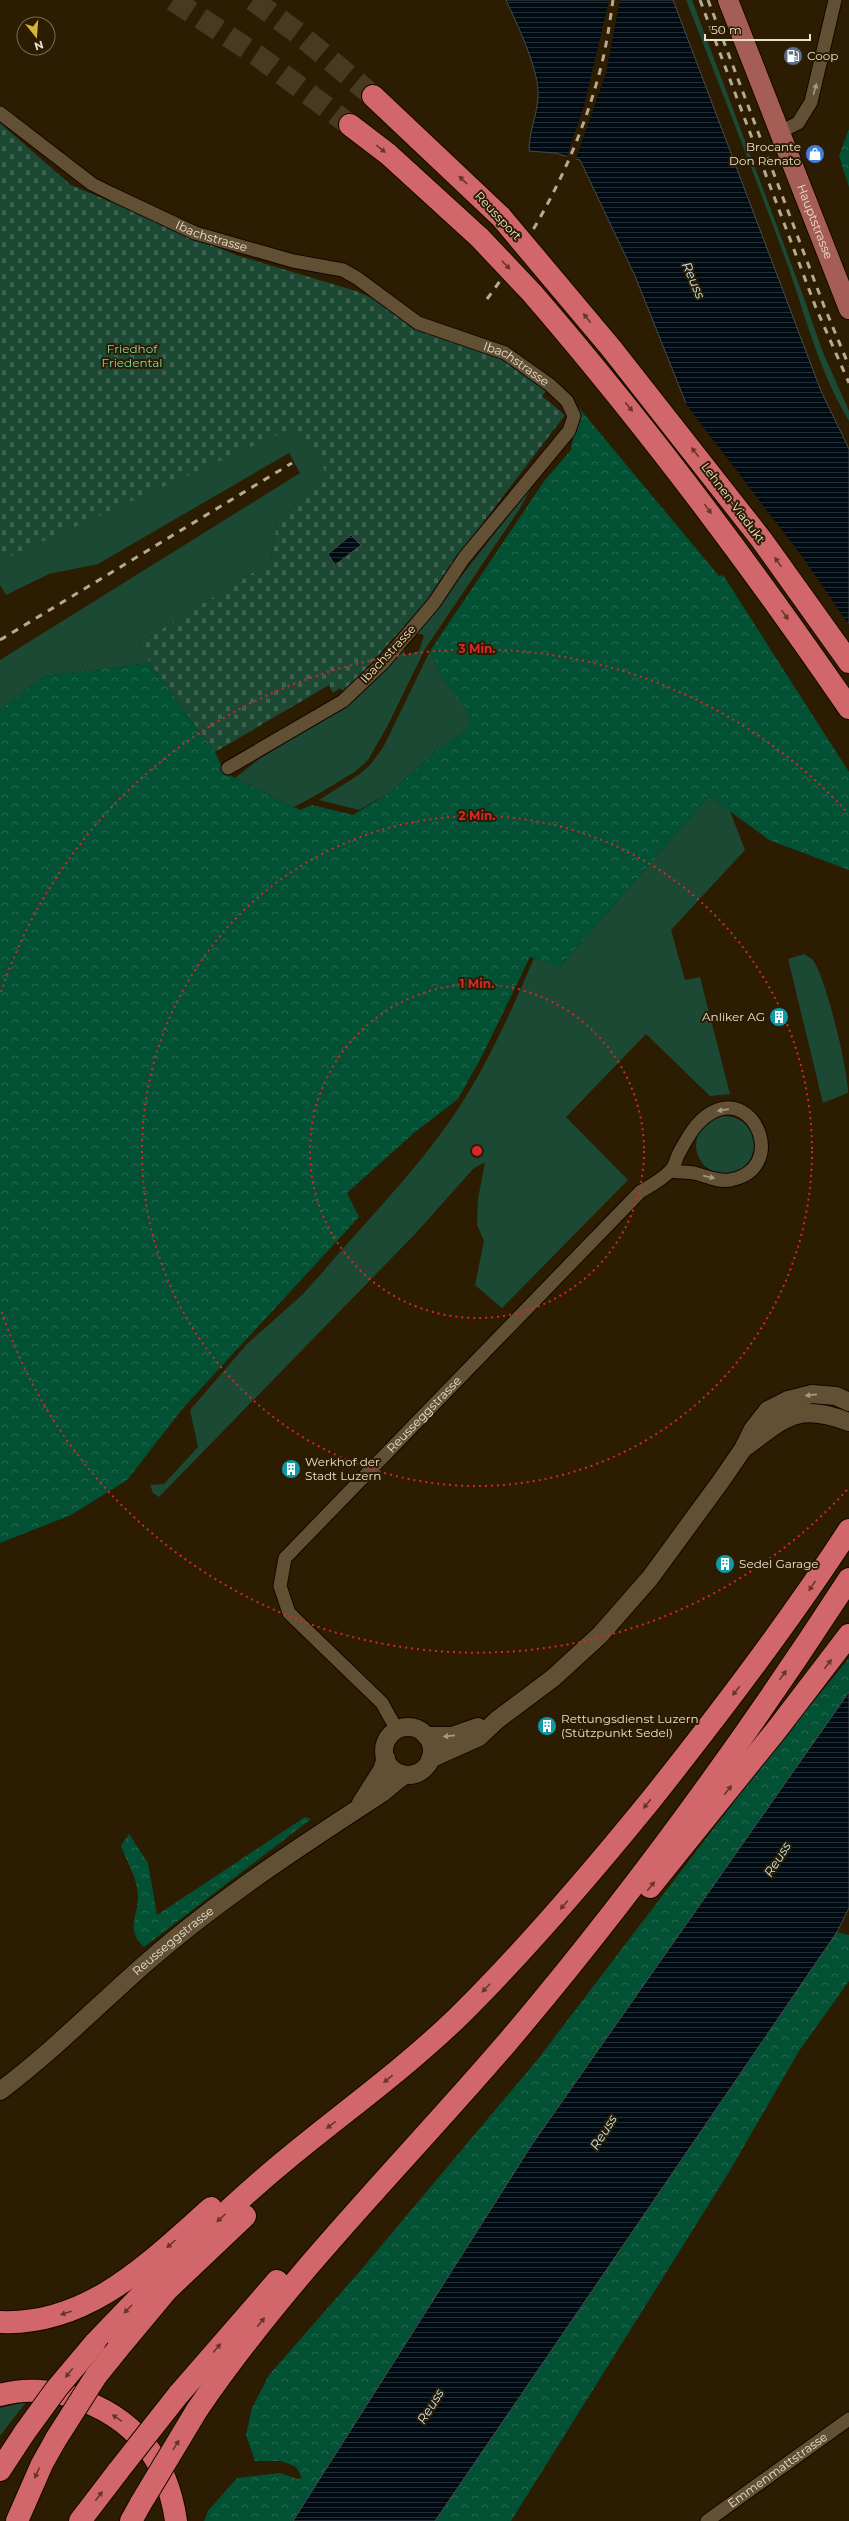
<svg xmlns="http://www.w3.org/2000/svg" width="849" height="2521" font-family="Montserrat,sans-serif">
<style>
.green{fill:#1c4934}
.forest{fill:url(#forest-crowns)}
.cemetery{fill:url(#cemetery-stones)}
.water{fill:url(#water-rules);stroke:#464b4c}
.pier{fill:#2c1c02}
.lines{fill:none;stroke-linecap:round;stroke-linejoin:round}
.motorway-tunnel{stroke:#493921;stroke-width:22;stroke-dasharray:22 11;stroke-linecap:butt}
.minor-casing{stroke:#140600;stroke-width:15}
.secondary-casing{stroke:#140600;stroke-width:20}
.primary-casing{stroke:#140600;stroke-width:22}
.motorway-casing{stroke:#140600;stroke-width:24}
.minor{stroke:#625035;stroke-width:13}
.secondary{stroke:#625035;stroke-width:18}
.primary{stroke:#a55e55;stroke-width:20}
.motorway{stroke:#d1676b;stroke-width:22}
.rail{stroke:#b6a996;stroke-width:3;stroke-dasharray:7 7;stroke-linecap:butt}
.motorway-bridge-casing{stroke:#140600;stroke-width:24;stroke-linecap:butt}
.motorway-bridge{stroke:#d1676b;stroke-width:22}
.oneway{fill:#a69882}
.oneway2{fill:#663627}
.ring{fill:none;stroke:#d62828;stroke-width:2;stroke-dasharray:2 4}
.labels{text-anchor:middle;stroke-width:4;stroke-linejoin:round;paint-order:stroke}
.poi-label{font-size:12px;fill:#ebe0d0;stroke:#2c1c02;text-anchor:start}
.street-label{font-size:12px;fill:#ebe0d0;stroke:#2c1c02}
.park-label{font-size:12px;fill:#7bdaaa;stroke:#2c1c02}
.water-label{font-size:13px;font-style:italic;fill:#bfe6f5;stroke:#2c1c02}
.centre{fill:#d62828;stroke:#2c1c02;stroke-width:2}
.ring-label{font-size:12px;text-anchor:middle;font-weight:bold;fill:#d62828;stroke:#2c1c02;stroke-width:4;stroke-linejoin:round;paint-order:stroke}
</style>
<defs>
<pattern id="forest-crowns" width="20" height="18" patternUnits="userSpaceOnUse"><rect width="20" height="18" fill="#035134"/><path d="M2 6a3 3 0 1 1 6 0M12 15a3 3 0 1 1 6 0" fill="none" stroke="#286a50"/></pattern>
<pattern id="cemetery-stones" width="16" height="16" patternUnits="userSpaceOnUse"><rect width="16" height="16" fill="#1c4934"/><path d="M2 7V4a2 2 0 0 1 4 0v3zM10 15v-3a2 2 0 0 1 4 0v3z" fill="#3d6350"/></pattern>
<pattern id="water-rules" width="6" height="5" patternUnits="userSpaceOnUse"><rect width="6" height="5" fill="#000b13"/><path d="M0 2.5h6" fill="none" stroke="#252e34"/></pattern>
</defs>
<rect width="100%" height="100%" fill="#2c1c02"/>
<g class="green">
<path d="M 686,0 L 692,0 L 804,298 L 822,350 L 849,411 L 849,421 C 818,370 805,313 785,258 C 753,171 720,86 686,0 Z"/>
<path d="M 291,427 L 318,452 L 327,479 L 278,519 L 270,562 L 139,643 L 150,663 L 44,676 L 0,709 L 0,660 L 300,473 L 289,453 L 98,564 L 49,574 L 6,595 L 0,585 L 0,561 Z"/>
<path d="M 534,483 L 519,510 L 425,649 L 388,725 L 368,760 L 356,771 L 320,793 L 294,807 L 235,778 L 259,759 L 353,701 L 404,648 L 404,653 L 407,655 L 419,651 L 424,636 L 422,634 L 416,634 Z"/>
<path d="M 430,651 C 434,659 436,668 440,675 C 448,687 476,714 468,728 L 435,752 L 389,793 L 359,810 L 319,800 L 360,774 L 371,764 L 384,746 Z"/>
<path d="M 709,796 L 730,811 L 745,850 L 671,930 L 685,980 L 700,977 L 730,1094 L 710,1096 L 646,1034 L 566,1117 L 628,1180 L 502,1308 L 475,1285 L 484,1241 L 477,1225 L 478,1199 L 485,1162 L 473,1169 L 416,1233 L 159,1497 L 153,1493 L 150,1485 L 164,1484 L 198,1447 L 190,1410 L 247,1344 L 302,1295 L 322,1273 C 366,1221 416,1171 454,1115 C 487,1066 511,1012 534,958 L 560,967 Z"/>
<path d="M 804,954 C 806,956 810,957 812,959 C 826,975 849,1075 848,1093 L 823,1103 L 788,959 Z"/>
<circle cx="725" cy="1145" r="29"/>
<path d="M 26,2402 L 0,2436 L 0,2408 Z"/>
</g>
<g class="forest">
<path d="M 849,129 L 849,187 L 839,156 Z"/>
<path d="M 579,408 L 719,576 L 723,575 L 849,772 L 849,870 L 769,840 L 709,796 L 560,967 L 530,957 L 482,1056 L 458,1099 L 414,1133 L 347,1193 L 359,1217 L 184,1407 L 127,1480 L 71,1515 L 0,1543 L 0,709 L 44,676 L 150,663 L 215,752 L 225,773 L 300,810 L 312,805 L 353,815 L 389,793 L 435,752 L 468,728 C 475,714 448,687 440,675 C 436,668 434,659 430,651 L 545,480 L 571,450 Z"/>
<path d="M 849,1658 L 849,1692 L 533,2143 L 293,2521 L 204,2521 L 208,2511 L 237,2478 L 280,2473 L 297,2479 L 302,2478 L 296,2467 L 281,2461 L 255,2461 L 246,2435 L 252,2408 L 269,2375 L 360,2271 L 538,2059 L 764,1762 Z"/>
<path d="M 305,1817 L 311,1819 L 144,1947 C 125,1929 138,1917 138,1897 C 138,1880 127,1862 121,1846 L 129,1834 L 148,1863 L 157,1915 Z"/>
<path d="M 837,1932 L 849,1935 L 849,1981 L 799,2051 L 729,2172 L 511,2521 L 435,2521 Z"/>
</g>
<path class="cemetery" d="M 0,123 L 71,185 L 236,255 L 356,291 L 500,355 L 546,391 L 542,396 L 565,415 L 459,554 L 437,589 L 345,693 L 340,688 L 333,693 L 329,685 L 215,752 L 150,663 L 139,643 L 270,562 L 278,519 L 327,479 L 318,452 L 292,428 L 0,561 Z"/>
<g class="water">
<path d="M 506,0 L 673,0 L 821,391 L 849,449 L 849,717 L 685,458 L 685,401 L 635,276 L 580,160 L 555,153 L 529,151 C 529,131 537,116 538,97 C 540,71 517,24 506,0 Z"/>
<path d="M 351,535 L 361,545 L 335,565 L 328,554 Z"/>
<path d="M 849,1692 L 849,1908 L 837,1932 L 435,2521 L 293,2521 L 533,2143 Z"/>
</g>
<g class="pier">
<path d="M 609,0 L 620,0 L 606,73 L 575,161 L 566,158 L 584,106 Z"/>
<path d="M 682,399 L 804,559 L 849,625 L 849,719 L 781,630 L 684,459 Z"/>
</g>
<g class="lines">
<g class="motorway-tunnel">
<path d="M 173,0 L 258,56 L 350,125"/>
<path d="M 253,0 L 299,34 L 373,96"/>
</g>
<g class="minor-casing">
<g id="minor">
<path id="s1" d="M 0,113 L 92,184 L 112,194 L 195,233 L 293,261 L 343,270 L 357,278 L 418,323 L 505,353 L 550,385 L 567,401 L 574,416 L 569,431 L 464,558 L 434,603 L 383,663 L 343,701 L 228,768"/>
<path d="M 780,132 L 798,123 L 811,102 L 835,0"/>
<path id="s2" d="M 397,1730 L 382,1703 L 289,1613 L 280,1586 L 285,1558 L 640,1192 C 649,1186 662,1180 670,1171 C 674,1168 676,1160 678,1155 C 686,1140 695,1122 711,1113 C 756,1087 788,1170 730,1180 C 718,1182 706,1176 694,1173 C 687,1172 678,1172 670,1171"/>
<path id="s3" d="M 707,2521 L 849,2419"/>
</g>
</g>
<g class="secondary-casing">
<g id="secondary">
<path d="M 747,1446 C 787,1416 798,1403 849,1422"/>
<circle cx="408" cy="1751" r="24"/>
<path d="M 426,1736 L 452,1736 L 478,1727"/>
<path d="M 430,1759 L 479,1737 L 497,1720 L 553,1678 L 600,1635 L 650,1578 L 721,1481 L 743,1449 L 753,1429 L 768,1410 L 788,1400 L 812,1394 L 836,1396 L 849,1402"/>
<path d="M 361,1803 L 382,1770 L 386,1758"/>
<path id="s4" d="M 0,2091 C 52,2052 97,2006 146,1963 C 218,1900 299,1847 379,1795 C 388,1789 395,1781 405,1775"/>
</g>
</g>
<g class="primary-casing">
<g id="primary">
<path id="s5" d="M 728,0 L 849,309"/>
</g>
</g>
<g class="motorway-casing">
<g id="motorway">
<path d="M 373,96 L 501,217"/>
<path d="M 350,125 L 388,154 L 480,238"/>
<path d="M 532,293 C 646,425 750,564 849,708"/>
<path d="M 611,348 L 761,539 L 849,662"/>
<path d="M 650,1887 L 778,1728 L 849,1635"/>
<path d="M 0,2322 C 88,2326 150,2262 211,2208"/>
<path d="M 94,2344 C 157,2278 222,2212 293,2154 C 348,2109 405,2068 457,2018 C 526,1950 589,1876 650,1801 C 720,1713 788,1624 849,1530"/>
<path d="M 117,2350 L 167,2290 L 245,2216"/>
<path d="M 0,2395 C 23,2388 50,2390 73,2397 C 134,2417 167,2458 176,2521"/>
<path d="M 178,2395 L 277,2281"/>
<path d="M 197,2410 C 287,2278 401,2166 505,2045 C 630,1898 744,1741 849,1579"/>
<path d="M 0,2470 L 25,2432"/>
<path d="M 17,2521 L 42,2464 L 56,2439"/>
<path d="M 80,2521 L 119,2470"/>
<path d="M 131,2521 L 141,2503"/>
</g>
</g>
<use href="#minor" class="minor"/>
<use href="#secondary" class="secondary"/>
<use href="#primary" class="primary"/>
<use href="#motorway" class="motorway"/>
<g class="rail">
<path d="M 700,0 L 816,308 L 849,383"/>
<path d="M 708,0 L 824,306 L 849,366"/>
<path d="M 487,299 C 540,228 580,150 602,63 C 607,42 610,21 613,0"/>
<path d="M 0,640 L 292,463"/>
</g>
<g class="motorway-bridge-casing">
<g id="motorway-bridge">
<path d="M 501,217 L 611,348"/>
<path d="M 480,238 L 532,293"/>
<path d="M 25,2432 L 57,2388 L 94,2344"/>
<path d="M 56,2439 L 96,2376 L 117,2350"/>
<path d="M 119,2470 L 178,2395"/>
<path d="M 141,2503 L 197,2410"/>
</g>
</g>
<use href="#motorway-bridge" class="motorway-bridge"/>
</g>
<defs><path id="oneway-solid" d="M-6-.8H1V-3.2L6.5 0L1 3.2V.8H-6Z"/></defs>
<g class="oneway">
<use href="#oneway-solid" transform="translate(815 89) rotate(-74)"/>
<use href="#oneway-solid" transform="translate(723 1110) rotate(172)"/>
<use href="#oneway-solid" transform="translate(709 1177) rotate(13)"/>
<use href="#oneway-solid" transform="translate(811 1395) rotate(174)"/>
<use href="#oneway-solid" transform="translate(449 1736) rotate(174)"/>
</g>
<g class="oneway2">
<use href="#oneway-solid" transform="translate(381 149) rotate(39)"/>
<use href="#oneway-solid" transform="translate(463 180) rotate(-136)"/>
<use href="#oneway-solid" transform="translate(506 265) rotate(46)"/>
<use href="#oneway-solid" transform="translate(587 318) rotate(-129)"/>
<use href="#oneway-solid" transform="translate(629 407) rotate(51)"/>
<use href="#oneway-solid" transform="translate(695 452) rotate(-128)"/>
<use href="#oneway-solid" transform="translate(708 509) rotate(54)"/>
<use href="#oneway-solid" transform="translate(778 562) rotate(-126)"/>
<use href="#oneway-solid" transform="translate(785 615) rotate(55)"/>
<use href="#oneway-solid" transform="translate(812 1586) rotate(124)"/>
<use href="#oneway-solid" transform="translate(828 1664) rotate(-53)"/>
<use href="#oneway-solid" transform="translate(783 1675) rotate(-55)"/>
<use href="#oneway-solid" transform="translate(736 1691) rotate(128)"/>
<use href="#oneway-solid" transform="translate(728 1790) rotate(-51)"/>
<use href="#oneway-solid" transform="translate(647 1804) rotate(129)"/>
<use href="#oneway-solid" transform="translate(651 1886) rotate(-51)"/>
<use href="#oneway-solid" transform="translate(564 1905) rotate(131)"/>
<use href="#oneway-solid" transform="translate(486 1988) rotate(134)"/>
<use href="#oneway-solid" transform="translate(388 2079) rotate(140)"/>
<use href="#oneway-solid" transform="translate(331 2125) rotate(142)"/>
<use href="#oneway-solid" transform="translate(221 2218) rotate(138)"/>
<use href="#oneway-solid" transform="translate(171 2244) rotate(138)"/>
<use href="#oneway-solid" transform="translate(128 2309) rotate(134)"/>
<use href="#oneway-solid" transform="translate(66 2313) rotate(162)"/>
<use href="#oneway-solid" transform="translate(261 2322) rotate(-51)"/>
<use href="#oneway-solid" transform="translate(217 2348) rotate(-49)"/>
<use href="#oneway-solid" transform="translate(69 2373) rotate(129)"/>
<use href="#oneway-solid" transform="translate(117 2418) rotate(-146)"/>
<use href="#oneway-solid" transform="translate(176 2445) rotate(-58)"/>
<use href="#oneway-solid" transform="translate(37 2473) rotate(114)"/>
<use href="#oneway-solid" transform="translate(99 2496) rotate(-53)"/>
</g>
<g class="ring">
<circle cx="477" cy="1151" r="167"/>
<circle cx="477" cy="1151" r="335"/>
<path d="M847 1490A502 502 0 0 1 1 1310M1 992A502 502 0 0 1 847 812"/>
</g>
<defs>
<g id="fuel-disc" transform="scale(1)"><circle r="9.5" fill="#5c6f8a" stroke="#2c1c02"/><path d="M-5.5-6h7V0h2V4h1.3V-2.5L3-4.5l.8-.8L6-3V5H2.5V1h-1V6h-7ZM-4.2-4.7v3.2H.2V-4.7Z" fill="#fff"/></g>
<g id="shop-disc" transform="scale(1)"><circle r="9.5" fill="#3f7fe0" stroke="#2c1c02"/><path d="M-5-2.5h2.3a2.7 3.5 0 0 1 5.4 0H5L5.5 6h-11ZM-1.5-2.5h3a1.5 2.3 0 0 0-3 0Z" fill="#fff"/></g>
<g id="building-disc" transform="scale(1)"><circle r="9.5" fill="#0f9aa8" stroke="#2c1c02"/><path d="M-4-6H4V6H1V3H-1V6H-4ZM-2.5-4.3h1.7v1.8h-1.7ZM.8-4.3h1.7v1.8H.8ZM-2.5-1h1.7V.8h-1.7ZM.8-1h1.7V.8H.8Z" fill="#fff"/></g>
</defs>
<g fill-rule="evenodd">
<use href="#fuel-disc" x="793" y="56"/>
<use href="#shop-disc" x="815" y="154"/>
<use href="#building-disc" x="779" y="1017"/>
<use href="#building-disc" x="291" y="1469"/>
<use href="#building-disc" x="725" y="1564"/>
<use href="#building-disc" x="547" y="1726"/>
</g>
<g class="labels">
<g class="poi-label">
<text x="807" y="60">Coop</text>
<text x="801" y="151" text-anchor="end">Brocante<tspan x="801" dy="14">Don Renato</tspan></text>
<text x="765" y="1021" text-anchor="end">Anliker AG</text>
<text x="305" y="1466">Werkhof der<tspan x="305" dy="14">Stadt Luzern</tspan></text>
<text x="739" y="1568">Sedel Garage</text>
<text x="561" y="1723">Rettungsdienst Luzern<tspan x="561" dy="14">(Stützpunkt Sedel)</tspan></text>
</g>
<g class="street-label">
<text transform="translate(498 216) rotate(47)" y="4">Reussport</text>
<text dy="4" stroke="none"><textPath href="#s5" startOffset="238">Hauptstrasse</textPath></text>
<text dy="4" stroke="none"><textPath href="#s1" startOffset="247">Ibachstrasse</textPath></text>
<text dy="4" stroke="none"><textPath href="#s1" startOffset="582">Ibachstrasse</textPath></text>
<text transform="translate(733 503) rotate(53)" y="4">Lehnen-Viadukt</text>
<text transform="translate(388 654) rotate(-47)" y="4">Ibachstrasse</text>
<text dy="4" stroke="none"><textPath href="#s2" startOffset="417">Reusseggstrasse</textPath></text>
<text dy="4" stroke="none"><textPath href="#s4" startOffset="229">Reusseggstrasse</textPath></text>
<text dy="4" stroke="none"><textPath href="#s3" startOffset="87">Emmenmattstrasse</textPath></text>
</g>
<g class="park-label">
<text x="132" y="353">Friedhof<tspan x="132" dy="14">Friedental</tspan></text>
</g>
<g class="water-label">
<text transform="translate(694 280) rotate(67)" y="5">Reuss</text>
<text transform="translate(777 1859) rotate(-58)" y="5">Reuss</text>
<text transform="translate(603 2132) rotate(-58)" y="5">Reuss</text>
<text transform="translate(430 2406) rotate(-58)" y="5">Reuss</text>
</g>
</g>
<circle cx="477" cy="1151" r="6" class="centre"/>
<g class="ring-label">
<text x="477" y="653">3 Min.</text>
<text x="477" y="820">2 Min.</text>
<text x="477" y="988">1 Min.</text>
</g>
<g transform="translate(36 36) rotate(163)"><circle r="19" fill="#2c1c02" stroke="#786a54"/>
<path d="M0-3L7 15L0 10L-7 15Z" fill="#d7b434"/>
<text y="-6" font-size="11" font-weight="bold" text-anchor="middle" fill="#ebe0d0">N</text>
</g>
<path d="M705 34v6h105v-6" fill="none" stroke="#ebe0d0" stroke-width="2"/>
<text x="711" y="34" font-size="12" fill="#ebe0d0" stroke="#2c1c02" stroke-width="3" paint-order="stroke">50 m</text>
</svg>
